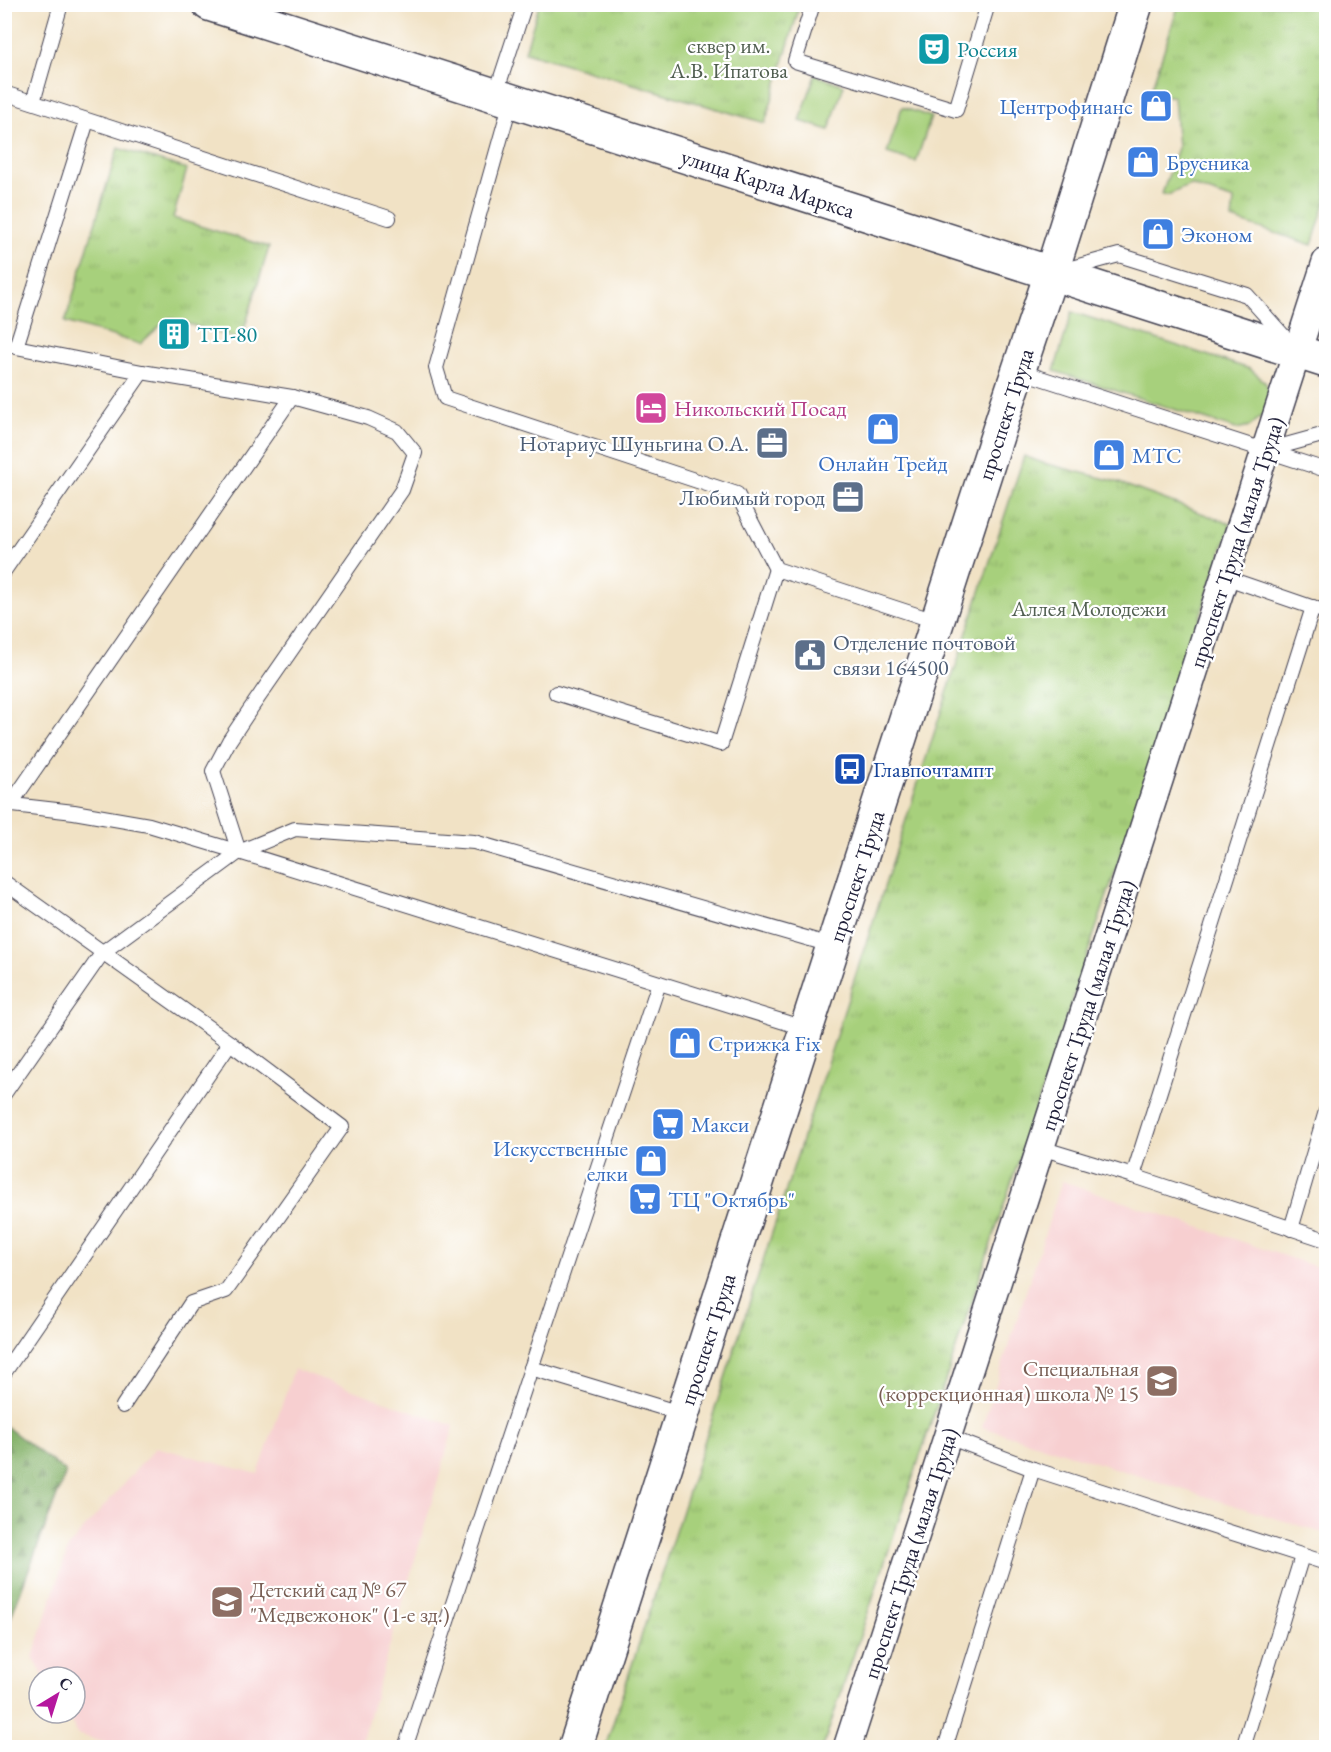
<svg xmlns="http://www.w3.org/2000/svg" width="1331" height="1752" font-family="'EB Garamond',serif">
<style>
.built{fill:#f7cfd0}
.grass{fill:#a7d07b;stroke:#64795b;stroke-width:1.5}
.forest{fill:url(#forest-firs);stroke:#546a53;stroke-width:1.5}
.park{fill:url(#park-tufts);stroke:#64795b;stroke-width:1.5}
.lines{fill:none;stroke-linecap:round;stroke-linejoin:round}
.service-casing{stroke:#413f50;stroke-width:16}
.minor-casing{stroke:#413f50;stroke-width:30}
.tertiary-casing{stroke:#413f50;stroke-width:36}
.service{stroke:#fff;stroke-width:14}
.minor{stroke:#fff;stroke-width:27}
.tertiary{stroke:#fff;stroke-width:33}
.labels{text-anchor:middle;stroke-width:4.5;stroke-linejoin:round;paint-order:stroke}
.park-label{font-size:22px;fill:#515f51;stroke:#fff}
.culture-label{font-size:22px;fill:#0d838f;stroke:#fff;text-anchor:start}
.shop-label{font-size:22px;fill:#366cbe;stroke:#fff;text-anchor:start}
.street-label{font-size:22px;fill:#22223b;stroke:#fff}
.hotel-label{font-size:22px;fill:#b23c85;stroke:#fff;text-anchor:start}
.service-label{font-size:22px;fill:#4e5e75;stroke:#fff;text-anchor:end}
.transit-label{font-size:22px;fill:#164399;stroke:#fff;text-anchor:start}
.education-label{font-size:22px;fill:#785e54;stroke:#fff;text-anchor:end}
</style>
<defs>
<pattern id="forest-firs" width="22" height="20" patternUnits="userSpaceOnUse" patternTransform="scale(1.5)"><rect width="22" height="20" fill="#85b26b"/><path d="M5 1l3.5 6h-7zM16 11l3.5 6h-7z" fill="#6c9059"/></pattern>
<pattern id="park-tufts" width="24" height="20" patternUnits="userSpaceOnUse" patternTransform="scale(1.5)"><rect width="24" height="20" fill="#a7d07b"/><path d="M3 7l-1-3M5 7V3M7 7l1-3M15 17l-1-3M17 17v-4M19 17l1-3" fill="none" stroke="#8fb26b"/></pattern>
</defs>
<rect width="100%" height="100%" fill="#fff"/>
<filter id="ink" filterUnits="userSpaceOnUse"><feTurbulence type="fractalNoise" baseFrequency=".0167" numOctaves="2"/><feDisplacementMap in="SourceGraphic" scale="12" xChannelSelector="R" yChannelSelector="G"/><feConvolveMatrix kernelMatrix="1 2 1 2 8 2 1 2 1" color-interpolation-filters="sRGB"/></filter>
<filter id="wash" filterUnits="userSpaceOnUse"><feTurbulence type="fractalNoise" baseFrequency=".008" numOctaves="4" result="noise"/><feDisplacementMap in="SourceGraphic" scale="24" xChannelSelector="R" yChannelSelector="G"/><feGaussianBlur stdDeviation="1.35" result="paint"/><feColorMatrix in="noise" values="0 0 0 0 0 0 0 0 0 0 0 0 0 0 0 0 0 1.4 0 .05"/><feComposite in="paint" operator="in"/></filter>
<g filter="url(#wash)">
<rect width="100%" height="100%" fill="#f1e2c5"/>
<g class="built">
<path d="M 1062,1181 L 1326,1270 L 1326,1534 L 982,1427 Z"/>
<path d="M 294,1369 L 454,1426 L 360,1747 L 121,1748 L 78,1734 L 66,1713 L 75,1713 L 75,1677 L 44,1677 L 33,1657 L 69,1546 L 156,1447 L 258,1474 Z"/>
</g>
<g class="grass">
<path d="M 815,75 L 844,85 L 829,130 L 800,121 Z"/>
<path d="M 902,107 L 931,117 L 916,162 L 887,153 Z"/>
<path d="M 1072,312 L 1250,369 L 1265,382 L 1270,393 L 1264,414 L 1250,426 L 1236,429 L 1054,371 Z"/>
</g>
<path class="forest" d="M 4,1425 L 66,1472 L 9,1622 L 4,1617 Z"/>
<g class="park">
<path d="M 1179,4 L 1326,5 L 1326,200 L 1312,245 L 1232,219 L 1234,200 L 1190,185 L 1168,195 L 1162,194 L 1178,148 L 1174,97 L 1150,93 Z"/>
<path d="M 539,5 L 539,4 L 800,5 L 765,123 L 525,52 Z"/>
<path d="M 118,148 L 187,169 L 173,218 L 269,247 L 241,340 L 169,318 L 140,344 L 65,322 Z"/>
<path d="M 1024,456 L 1043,463 L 1114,481 L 1231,524 L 823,1747 L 605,1748 Z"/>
</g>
</g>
<g filter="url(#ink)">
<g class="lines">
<g class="service-casing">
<g id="service">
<path d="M 813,4 L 795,61 L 956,110 L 988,4"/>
<path d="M 4,93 L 389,218"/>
<path d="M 495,96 L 525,4"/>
<path d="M 511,101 L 436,368 L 445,398 L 737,494 L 776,569 L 938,622"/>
<path d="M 33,102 L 61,4"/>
<path d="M 87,121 L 16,347 L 142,372 L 292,397 L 368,418 L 397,431 L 415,453 L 402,490 L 249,711 L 229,741 L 213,771 L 239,852"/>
<path d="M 1064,270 L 1119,255 L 1247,295 L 1289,342"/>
<path d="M 1019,371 L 1326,470"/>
<path d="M 1264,451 L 1322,435 L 1326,436"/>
<path d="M 4,571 L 142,372"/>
<path d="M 1224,577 L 1326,612"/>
<path d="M 556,693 L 721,744 L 776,569"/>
<path d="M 4,804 L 74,812 L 149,825 L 239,852 L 295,829 L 474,842 L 834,946"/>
<path d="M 10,805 L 292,397"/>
<path d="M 239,852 L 807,1029"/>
<path d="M 4,882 L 230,1043 L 342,1127 L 226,1291 L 191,1303 L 123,1406"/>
<path d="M 4,1094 L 103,952 L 239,852"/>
<path d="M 1041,1148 L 1133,1176 L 1326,1240"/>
<path d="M 1133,1176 L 1313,607"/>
<path d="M 1291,1229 L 1326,1111"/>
<path d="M 531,1368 L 683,1414"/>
<path d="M 4,1373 L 230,1043"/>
<path d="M 948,1437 L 1033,1469 L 1326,1563"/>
<path d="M 405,1748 L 659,983"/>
<path d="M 945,1748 L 1033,1469"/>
<path d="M 1243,1748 L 1302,1556"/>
</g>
</g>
<g class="minor-casing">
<path id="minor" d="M 847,1748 L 1326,262"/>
</g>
<g class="tertiary-casing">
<g id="tertiary">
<path d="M 209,4 L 1326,361"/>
<path d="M 575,1748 L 1007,405 L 1051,274 L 1136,4"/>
</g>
</g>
<use href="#service" class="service"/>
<use href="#minor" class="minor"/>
<use href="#tertiary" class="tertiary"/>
</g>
</g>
<defs>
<g id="theatre-square" transform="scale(1.725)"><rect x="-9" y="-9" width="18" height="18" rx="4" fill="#0f9aa8" stroke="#fff"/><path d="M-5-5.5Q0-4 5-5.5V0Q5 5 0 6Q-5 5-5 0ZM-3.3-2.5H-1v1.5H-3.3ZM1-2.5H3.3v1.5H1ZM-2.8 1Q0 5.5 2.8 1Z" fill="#fff"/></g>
<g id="shop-square" transform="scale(1.725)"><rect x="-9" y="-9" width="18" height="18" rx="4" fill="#3f7fe0" stroke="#fff"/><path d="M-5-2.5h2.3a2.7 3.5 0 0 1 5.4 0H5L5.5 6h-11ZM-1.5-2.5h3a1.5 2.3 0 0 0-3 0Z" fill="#fff"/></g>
<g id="building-square" transform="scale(1.725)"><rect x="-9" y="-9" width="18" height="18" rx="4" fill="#0f9aa8" stroke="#fff"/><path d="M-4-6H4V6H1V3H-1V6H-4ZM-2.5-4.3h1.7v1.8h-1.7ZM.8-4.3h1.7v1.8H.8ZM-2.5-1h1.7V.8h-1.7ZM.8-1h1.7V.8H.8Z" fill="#fff"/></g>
<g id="hotel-square" transform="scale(1.725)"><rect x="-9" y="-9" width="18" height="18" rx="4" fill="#d1479c" stroke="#fff"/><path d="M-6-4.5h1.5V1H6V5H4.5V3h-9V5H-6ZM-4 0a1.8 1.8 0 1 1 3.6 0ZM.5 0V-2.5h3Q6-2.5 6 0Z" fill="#fff"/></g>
<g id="office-square" transform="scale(1.725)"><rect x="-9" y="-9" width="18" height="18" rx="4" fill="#5c6f8a" stroke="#fff"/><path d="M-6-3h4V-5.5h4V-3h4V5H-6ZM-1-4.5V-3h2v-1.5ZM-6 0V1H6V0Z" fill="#fff"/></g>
<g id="civic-square" transform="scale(1.725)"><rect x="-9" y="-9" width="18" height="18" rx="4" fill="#5c6f8a" stroke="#fff"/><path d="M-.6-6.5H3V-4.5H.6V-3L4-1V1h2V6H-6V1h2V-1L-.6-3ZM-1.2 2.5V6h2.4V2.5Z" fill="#fff"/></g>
<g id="bus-square" transform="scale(1.725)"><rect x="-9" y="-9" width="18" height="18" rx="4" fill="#1a4fb4" stroke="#fff"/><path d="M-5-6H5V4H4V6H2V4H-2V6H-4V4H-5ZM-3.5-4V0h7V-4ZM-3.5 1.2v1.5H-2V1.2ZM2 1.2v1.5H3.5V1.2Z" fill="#fff"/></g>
<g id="supermarket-square" transform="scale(1.725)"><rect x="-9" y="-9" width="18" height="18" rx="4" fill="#3f7fe0" stroke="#fff"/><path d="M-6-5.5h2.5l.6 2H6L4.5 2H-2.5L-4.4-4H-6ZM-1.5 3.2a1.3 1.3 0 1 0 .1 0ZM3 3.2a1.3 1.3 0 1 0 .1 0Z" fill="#fff"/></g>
<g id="school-square" transform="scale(1.725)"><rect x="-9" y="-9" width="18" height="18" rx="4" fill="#8d6e63" stroke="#fff"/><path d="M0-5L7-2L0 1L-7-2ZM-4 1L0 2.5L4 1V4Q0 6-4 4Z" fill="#fff"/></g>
</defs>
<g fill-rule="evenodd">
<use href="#theatre-square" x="934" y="49"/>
<use href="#shop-square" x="1156" y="106"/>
<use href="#shop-square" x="1143" y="162"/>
<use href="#shop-square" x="1158" y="234"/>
<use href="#building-square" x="174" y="334"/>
<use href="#hotel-square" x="651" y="408"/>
<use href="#shop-square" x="883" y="429"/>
<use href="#office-square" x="772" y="443"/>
<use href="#shop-square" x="1109" y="455"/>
<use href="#office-square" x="848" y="497"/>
<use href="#civic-square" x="810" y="655"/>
<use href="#bus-square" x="850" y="769"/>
<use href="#shop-square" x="685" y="1043"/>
<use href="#supermarket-square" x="668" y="1124"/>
<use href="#shop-square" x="651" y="1161"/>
<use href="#supermarket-square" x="645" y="1199"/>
<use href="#school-square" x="1162" y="1381"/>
<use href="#school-square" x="227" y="1602"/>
</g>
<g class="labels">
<g class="park-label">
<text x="729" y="53">сквер им.<tspan x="729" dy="25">А.В. Ипатова</tspan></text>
<text x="1089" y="616">Аллея Молодежи</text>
</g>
<g class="culture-label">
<text x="957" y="57">Россия</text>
<text x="197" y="342">ТП-80</text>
</g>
<g class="shop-label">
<text x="1133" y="114" text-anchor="end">Центрофинанс</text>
<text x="1166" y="170">Брусника</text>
<text x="1181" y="242">Эконом</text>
<text x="1132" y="463">МТС</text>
<text x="883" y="471" text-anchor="middle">Онлайн Трейд</text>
<text x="708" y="1051">Стрижка Fix</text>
<text x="691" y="1132">Макси</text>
<text x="628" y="1156" text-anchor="end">Искусственные<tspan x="628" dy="25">елки</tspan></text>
<text x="668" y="1207">ТЦ "Октябрь"</text>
</g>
<g class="street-label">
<text transform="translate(768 183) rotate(18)" y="8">улица Карла Маркса</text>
<text transform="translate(1005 414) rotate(-72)" y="8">проспект Труда</text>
<text transform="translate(1236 542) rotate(-72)" y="8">проспект Труда (малая Труда)</text>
<text transform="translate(856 876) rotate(-72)" y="8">проспект Труда</text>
<text transform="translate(1087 1005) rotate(-72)" y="8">проспект Труда (малая Труда)</text>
<text transform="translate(707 1339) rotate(-72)" y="8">проспект Труда</text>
<text transform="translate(910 1553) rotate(-72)" y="8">проспект Труда (малая Труда)</text>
</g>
<g class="hotel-label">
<text x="674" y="416">Никольский Посад</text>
</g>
<g class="service-label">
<text x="749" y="451">Нотариус Шуньгина О.А.</text>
<text x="825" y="505">Любимый город</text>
<text x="833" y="650" text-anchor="start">Отделение почтовой<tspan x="833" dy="25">связи 164500</tspan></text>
</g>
<g class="transit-label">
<text x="873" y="777">Главпочтампт</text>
</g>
<g class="education-label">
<text x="1139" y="1376">Специальная<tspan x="1139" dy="25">(коррекционная) школа № 15</tspan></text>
<text x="250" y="1597" text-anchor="start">Детский сад № 67<tspan x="250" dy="25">"Медвежонок" (1-е зд.)</tspan></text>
</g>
</g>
<rect width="1331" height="1752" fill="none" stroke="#fff" stroke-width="24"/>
<g transform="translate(57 1695) rotate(38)"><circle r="28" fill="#ffffff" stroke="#a7a7b1" stroke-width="1.5"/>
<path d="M0-4.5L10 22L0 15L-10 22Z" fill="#b5179e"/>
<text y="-9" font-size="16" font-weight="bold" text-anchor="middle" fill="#22223b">С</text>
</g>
</svg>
